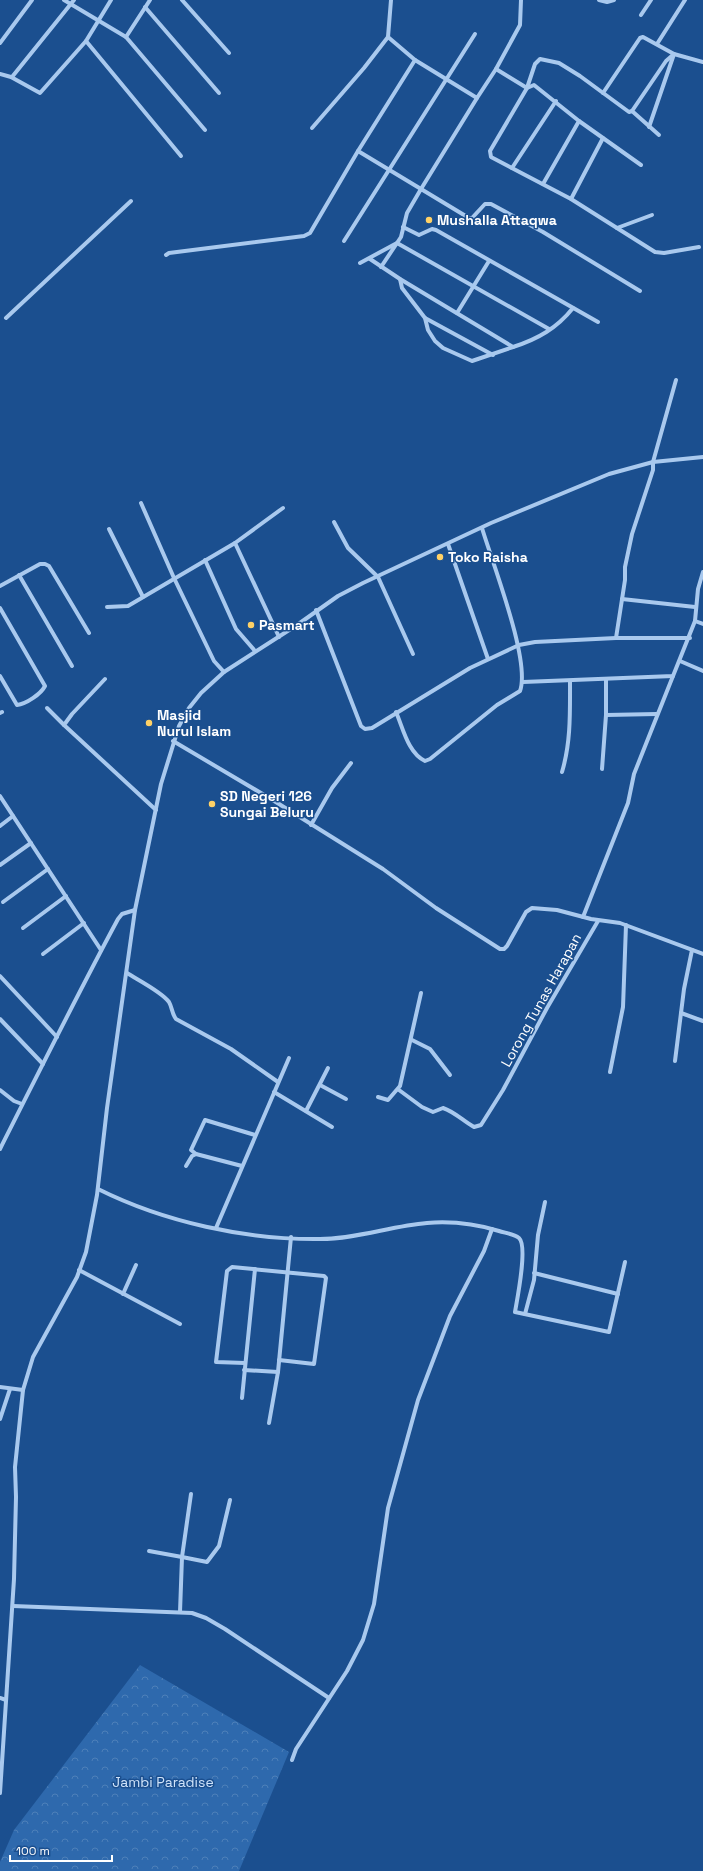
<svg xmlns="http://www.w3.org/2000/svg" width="703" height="1871" font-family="'Space Grotesk',sans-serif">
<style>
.park{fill:url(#park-crowns)}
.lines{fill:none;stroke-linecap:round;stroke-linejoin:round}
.minor{stroke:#a9c9ee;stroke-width:4}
.poi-dot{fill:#ffd166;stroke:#1b4f8f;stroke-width:1.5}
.labels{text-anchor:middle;stroke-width:3;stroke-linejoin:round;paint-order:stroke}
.poi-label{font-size:14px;font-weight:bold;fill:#fff;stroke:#1b4f8f;text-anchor:start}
.street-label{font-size:14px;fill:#fff;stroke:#1b4f8f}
.park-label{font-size:14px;fill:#cfe3fa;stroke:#1b4f8f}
</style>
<defs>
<pattern id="park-crowns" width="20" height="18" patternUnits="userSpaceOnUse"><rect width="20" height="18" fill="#2e69ad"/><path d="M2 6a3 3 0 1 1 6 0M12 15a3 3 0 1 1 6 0" fill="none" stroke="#4d80b9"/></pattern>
</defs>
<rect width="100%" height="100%" fill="#1b4f8f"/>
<path class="park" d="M 140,1665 L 289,1752 L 239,1871 L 0,1871 L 0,1862 L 14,1830 Z"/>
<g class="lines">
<g class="minor">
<path d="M 64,0 L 126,37 L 205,130"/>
<path d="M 182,0 L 229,53"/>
<path d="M 391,0 L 388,37 L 415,60 L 477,98 L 496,69 L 527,88 L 534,85 L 579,121 L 641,165"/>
<path d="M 599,0 L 607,2 L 614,0"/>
<path d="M 145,7 L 219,93"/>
<path d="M 641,15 L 651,0"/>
<path d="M 126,37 L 150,0"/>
<path d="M 86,41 L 181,156"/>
<path d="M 0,43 L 32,0"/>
<path d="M 657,44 L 685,0"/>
<path d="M 415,60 L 358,151 L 421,189 L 477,98"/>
<path d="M 496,69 L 520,25 L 521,0"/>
<path d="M 0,74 L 11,77 L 40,93 L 86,41 L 111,0"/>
<path d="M 12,77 L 74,0"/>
<path d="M 603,93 L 640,38 L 643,37 L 674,54 L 649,127"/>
<path d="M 632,111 L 659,135"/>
<path d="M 312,128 L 364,68 L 388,37"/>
<path d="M 512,168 L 556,101"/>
<path d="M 543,184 L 579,121"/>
<path d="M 571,199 L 603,138"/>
<path d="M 403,227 L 419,235 L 432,229 L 436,230 L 598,322"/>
<path d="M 617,228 L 652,215"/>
<path d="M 344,241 L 475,34"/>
<path d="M 699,247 L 664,253 L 655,252 L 571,199 L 491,157 L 490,151 L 527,88 L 535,64 L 540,59 L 559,63 L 580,76 L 629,112 L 632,111 L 666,61 L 674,54 L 703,62"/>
<path d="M 166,255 L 169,253 L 304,236 L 310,233 L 358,151"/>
<path d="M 370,259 L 400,279 L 513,347 C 538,339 557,328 573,308"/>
<path d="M 360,263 L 397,243 L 401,237 L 407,213 L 421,189 L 469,218 L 472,218 L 485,204 L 491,204 L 543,232 L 640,291"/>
<path d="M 381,267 L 397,243 L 549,329"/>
<path d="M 400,279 L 402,288 L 425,318 L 428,330 L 435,341 L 443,348 L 472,361 L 513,347"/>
<path d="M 457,313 L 489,261"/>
<path d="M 6,318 L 131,201"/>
<path d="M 425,318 L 493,355"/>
<path d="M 141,503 L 174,578 L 214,661 L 224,672"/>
<path d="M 334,522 L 348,548 L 378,577 L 413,654"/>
<path d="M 109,529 L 143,597"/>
<path d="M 235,543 L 279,637"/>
<path d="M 448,544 L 488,659"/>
<path d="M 205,560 L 236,629 L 255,651"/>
<path d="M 19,575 L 72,666"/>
<path d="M 0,586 L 40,564 L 45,564 L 49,566 L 89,633"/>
<path d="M 622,599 L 695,607"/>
<path d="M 107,607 L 128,606 L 235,543 L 283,508"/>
<path d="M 0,608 L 45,686 C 41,694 26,704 17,705 L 0,676"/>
<path d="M 316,610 L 361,726 L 365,729 L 372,728 L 470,668 L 519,645 L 535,642 L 616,638 L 690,638"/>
<path d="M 695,621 L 703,624"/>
<path d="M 616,638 L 625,580 L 625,567 L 632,534 L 653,470 L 653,462 L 676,380"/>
<path d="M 680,661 L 703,671"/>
<path d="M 105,679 L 72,714 L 64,725 L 156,810"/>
<path d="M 523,682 L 673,676 L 695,621 L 698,589 L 703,572"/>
<path d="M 47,708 L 64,725"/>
<path d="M 396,712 C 403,728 408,753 425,761 L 430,759 L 497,705 L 520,691 C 531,661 492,562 482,528"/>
<path d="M 0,713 L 2,712"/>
<path d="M 606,715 L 657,714"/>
<path d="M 173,741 L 271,799 L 383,869 L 436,908 L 500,949 L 504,949 L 507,946 L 526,912 L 532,908 L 557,910 L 591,919 L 620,923 L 703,954"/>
<path d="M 602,769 L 606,715 L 606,679"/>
<path d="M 562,772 C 571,742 570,712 570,681"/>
<path d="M 0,796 L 101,950"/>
<path d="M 311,825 L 332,788 L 351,763"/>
<path d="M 0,826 L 13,816"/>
<path d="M 0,865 L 31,843"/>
<path d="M 3,902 L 48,869"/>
<path d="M 583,917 L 628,803 L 634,774 L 673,676"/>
<path d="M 23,928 L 66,896"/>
<path d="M 43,954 L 84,923"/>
<path d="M 127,973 C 138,980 162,992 169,1002 C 172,1007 172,1014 176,1019 L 231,1049 L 278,1082"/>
<path d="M 0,976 L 57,1037"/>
<path d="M 681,1013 L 703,1021"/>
<path d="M 0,1019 L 43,1064"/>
<path d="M 412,1040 L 430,1049 L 450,1075"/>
<path d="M 675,1061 L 684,989 L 692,950"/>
<path d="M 610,1072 L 623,1007 L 626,925"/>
<path d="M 320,1085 L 346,1099"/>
<path d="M 0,1090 L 14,1101 L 22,1104"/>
<path d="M 399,1090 L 422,1107 L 433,1112 L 443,1108 C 455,1112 463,1121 474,1127 L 481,1125 L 503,1090 L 547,1008 L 598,921"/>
<path d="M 274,1092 L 332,1127"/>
<path d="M 378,1097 L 388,1100 L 400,1086 L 421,993"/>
<path d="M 306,1111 L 328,1068"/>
<path d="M 0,1149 C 39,1072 77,995 118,919 L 122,914 L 135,910"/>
<path d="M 196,1154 L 191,1150 L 205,1120 L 255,1135"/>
<path d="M 186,1166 L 192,1156 L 196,1154 L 242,1166"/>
<path d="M 98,1189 C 164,1222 246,1240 320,1239 C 356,1239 391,1226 427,1223 C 451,1221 476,1224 499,1231 C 505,1233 514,1234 519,1238 C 528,1246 517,1300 515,1312 L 609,1332 L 625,1262"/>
<path d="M 216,1228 L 289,1058"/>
<path d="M 79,1270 L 180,1324"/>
<path d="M 534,1273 L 618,1294"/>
<path d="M 123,1294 L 136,1265"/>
<path d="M 525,1314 L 534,1280 L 538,1235 L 545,1202"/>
<path d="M 245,1363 L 216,1362 L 227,1271 L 232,1267 L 324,1276 L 326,1278 L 314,1364 L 279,1360"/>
<path d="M 244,1370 L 278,1372"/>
<path d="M 0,1387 L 23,1390"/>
<path d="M 242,1398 L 255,1269"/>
<path d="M 0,1419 L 10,1389"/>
<path d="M 269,1423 L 278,1372 L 291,1237"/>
<path d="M 191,1494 L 182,1557 L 207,1562 L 219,1546 L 230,1500"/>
<path d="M 149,1551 L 182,1557 L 180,1612"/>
<path d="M 13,1606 L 192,1613 L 206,1618 L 225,1629 L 329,1698"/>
<path d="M 0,1698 L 6,1700"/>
<path d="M 292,1760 L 296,1749 L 347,1671 L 363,1640 L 374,1604 L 388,1508 L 418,1400 L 450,1316 L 484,1251 L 492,1229"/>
<path d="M 0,1793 L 14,1579 L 16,1497 L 15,1467 L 23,1390 L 33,1357 L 77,1277 L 86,1252 L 97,1195 L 107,1108 L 135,910 L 161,784 L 179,726 L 189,708 L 201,693 L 224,672 L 297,625 L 338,596 L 363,583 L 491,523 L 609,474 L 653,462 L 703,457"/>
</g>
</g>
<g class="poi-dot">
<circle cx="429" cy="220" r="4"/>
<circle cx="440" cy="557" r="4"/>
<circle cx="251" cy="625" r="4"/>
<circle cx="149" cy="723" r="4"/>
<circle cx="212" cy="804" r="4"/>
</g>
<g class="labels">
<g class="poi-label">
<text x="437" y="225">Mushalla Attaqwa</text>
<text x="448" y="562">Toko Raisha</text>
<text x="259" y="630">Pasmart</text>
<text x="157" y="720">Masjid<tspan x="157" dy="16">Nurul Islam</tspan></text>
<text x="220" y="801">SD Negeri 126<tspan x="220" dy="16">Sungai Beluru</tspan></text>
</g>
<g class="street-label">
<text transform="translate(541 1000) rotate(-61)" y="5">Lorong Tunas Harapan</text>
</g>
<g class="park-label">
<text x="163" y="1787">Jambi Paradise</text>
</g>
</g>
<path d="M10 1855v6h102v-6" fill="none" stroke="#ffffff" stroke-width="2"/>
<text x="16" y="1855" font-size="12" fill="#ffffff" stroke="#1b4f8f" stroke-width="3" paint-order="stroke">100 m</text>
</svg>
